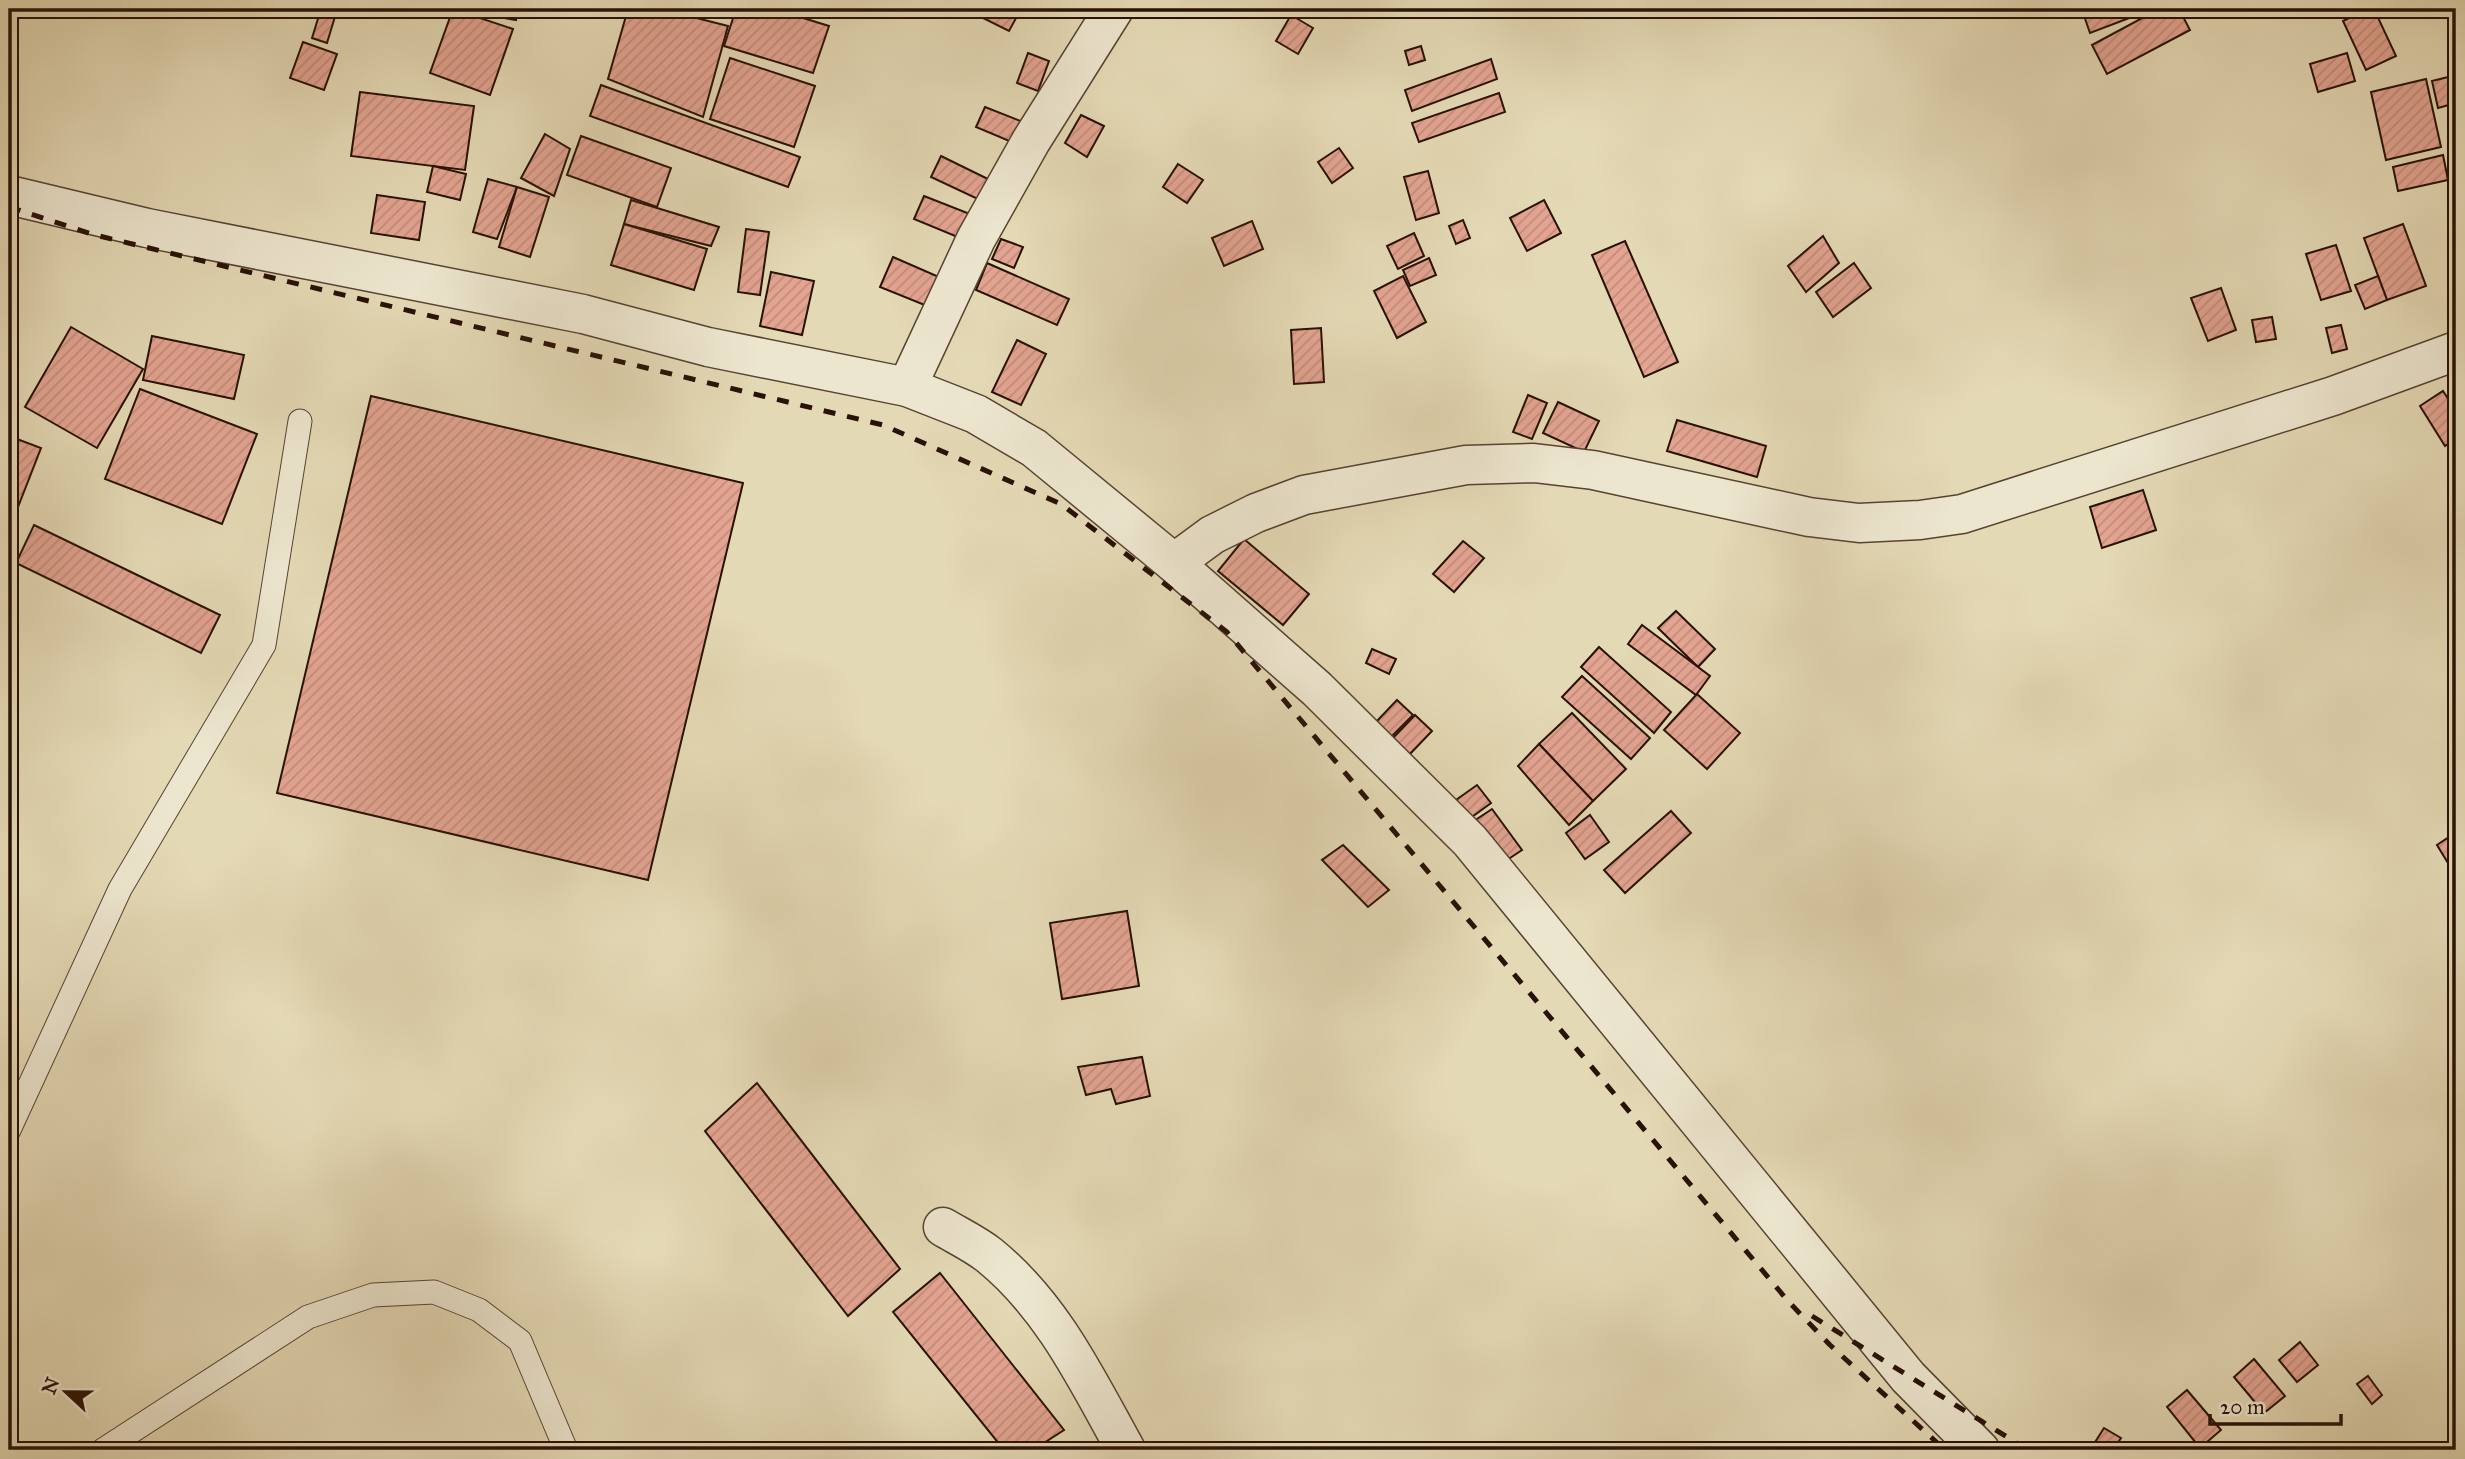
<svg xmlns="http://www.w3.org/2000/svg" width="2465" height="1459" font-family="'IM FELL Great Primer',serif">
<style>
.building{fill:url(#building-hatch);stroke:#281105;stroke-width:2}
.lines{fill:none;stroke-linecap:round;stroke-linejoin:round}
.lane-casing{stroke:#574331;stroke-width:25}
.street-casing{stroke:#574331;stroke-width:41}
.lane{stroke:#ede6cf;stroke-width:23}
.street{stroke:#ede6cf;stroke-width:38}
.rail{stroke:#281105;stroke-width:5;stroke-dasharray:12 12;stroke-linecap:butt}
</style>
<defs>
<pattern id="building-hatch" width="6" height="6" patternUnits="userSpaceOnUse" patternTransform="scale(1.75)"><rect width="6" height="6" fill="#e3a491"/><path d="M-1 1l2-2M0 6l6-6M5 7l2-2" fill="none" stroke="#c38c7c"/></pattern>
</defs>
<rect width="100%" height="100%" fill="#e4d9b5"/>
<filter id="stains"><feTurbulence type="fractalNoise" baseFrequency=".00286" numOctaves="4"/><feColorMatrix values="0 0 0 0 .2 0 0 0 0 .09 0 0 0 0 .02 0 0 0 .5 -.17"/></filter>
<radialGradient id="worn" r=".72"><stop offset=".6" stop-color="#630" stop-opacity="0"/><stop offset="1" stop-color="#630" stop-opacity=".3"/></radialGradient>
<g class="building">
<path d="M 321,9 L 337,10 L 327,43 L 312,38 Z"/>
<path d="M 453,9 L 513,29 L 490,95 L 430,73 Z"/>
<path d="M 468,9 L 518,9 L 516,20 L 468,12 Z"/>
<path d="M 628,9 L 661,9 L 728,26 L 703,117 L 608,79 Z"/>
<path d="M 736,9 L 774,9 L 829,26 L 813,73 L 724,46 Z"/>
<path d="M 965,9 L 1021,9 L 1009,31 Z"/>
<path d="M 2085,9 L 2153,9 L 2090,33 L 2082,10 Z"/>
<path d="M 2159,9 L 2179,9 L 2190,30 L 2107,74 L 2092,45 Z"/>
<path d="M 2367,9 L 2374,9 L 2396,56 L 2366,70 L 2343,21 Z"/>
<path d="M 1291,15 L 1313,28 L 1298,54 L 1276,41 Z"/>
<path d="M 303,42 L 337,54 L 324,90 L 290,78 Z"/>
<path d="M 1421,46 L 1425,60 L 1409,65 L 1405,51 Z"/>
<path d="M 1028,53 L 1049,61 L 1038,91 L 1017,83 Z"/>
<path d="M 2347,53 L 2355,81 L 2318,92 L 2310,64 Z"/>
<path d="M 730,58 L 815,86 L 794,147 L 710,119 Z"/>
<path d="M 1491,59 L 1497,79 L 1412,111 L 1405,90 Z"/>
<path d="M 2456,75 L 2456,103 L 2438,108 L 2432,81 Z"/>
<path d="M 2426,79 L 2441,147 L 2386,160 L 2371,92 Z"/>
<path d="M 601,85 L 800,157 L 788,187 L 590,116 Z"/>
<path d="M 360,92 L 474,106 L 465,170 L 351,156 Z"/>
<path d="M 1499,93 L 1505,112 L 1419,142 L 1412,123 Z"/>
<path d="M 985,107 L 1023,122 L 1014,143 L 976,127 Z"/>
<path d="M 1081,115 L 1104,126 L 1087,157 L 1065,143 Z"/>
<path d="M 545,134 L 570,149 L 554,196 L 521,178 Z"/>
<path d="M 581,136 L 671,168 L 657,207 L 567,175 Z"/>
<path d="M 1339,148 L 1353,168 L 1332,183 L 1318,162 Z"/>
<path d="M 2443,155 L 2448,180 L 2398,191 L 2393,167 Z"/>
<path d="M 941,156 L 992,181 L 982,201 L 931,177 Z"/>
<path d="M 1178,164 L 1203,180 L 1187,203 L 1163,187 Z"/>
<path d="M 433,166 L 466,174 L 460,200 L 427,192 Z"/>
<path d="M 1428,171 L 1439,213 L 1416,220 L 1404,177 Z"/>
<path d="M 488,179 L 517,187 L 497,239 L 473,232 Z"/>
<path d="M 517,187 L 549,197 L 530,257 L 499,247 Z"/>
<path d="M 377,195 L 425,202 L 419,240 L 371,233 Z"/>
<path d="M 924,196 L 970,214 L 960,238 L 914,219 Z"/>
<path d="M 631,200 L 719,227 L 711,246 L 624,224 Z"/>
<path d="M 1544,200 L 1561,233 L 1527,251 L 1510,218 Z"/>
<path d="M 1463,220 L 1470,238 L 1456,244 L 1449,226 Z"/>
<path d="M 1252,221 L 1263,249 L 1224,266 L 1212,238 Z"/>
<path d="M 624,224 L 707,249 L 694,290 L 611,265 Z"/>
<path d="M 2403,224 L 2426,286 L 2387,300 L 2364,238 Z"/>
<path d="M 746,229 L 769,232 L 760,295 L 738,292 Z"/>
<path d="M 1414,233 L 1424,256 L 1398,269 L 1387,246 Z"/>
<path d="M 1823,236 L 1839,263 L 1806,292 L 1788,266 Z"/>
<path d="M 1001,239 L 1023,247 L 1014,268 L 992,259 Z"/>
<path d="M 1625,241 L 1678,362 L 1644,377 L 1592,255 Z"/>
<path d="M 2336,245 L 2351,291 L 2321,300 L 2306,254 Z"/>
<path d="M 893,257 L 939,277 L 927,306 L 880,287 Z"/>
<path d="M 1429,258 L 1436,275 L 1410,286 L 1403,270 Z"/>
<path d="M 987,263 L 1069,299 L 1057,325 L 976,290 Z"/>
<path d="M 1854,263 L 1871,288 L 1833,317 L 1816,292 Z"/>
<path d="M 771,272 L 814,281 L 802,335 L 760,326 Z"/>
<path d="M 1403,276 L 1426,322 L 1397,338 L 1374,291 Z"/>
<path d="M 2378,276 L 2387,300 L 2365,309 L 2355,285 Z"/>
<path d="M 2221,288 L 2236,330 L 2208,341 L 2191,298 Z"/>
<path d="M 2272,317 L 2276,339 L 2256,342 L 2252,320 Z"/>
<path d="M 2341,325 L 2347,349 L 2332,353 L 2326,328 Z"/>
<path d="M 71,327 L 143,369 L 97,448 L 25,407 Z"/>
<path d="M 1321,328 L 1324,382 L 1294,384 L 1291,330 Z"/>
<path d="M 152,336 L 244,355 L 234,399 L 143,380 Z"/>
<path d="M 1017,340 L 1046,354 L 1021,405 L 992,392 Z"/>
<path d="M 140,389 L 257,434 L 222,524 L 105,479 Z"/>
<path d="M 2443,391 L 2456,411 L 2456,438 L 2445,446 L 2420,406 Z"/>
<path d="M 1528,395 L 1547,403 L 1532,439 L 1513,432 Z"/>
<path d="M 371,396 L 743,483 L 648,880 L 277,793 Z"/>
<path d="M 1558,402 L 1599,421 L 1584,452 L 1543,433 Z"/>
<path d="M 1677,420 L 1766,446 L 1757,477 L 1667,451 Z"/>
<path d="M 9,436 L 41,448 L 11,525 L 9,525 Z"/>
<path d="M 2143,490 L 2156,530 L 2102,548 L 2090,507 Z"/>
<path d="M 34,525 L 220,615 L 201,653 L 16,563 Z"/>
<path d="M 1244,539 L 1309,594 L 1283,625 L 1218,571 Z"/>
<path d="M 1463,541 L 1484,558 L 1454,592 L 1433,574 Z"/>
<path d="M 1676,611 L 1715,649 L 1698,667 L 1658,628 Z"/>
<path d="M 1642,625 L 1710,676 L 1696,695 L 1628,644 Z"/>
<path d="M 1599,647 L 1671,712 L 1654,733 L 1581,667 Z"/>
<path d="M 1372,649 L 1396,659 L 1389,674 L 1366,663 Z"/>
<path d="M 1582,676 L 1650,738 L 1631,759 L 1562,697 Z"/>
<path d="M 1697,694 L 1740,733 L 1707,769 L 1664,730 Z"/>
<path d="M 1397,700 L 1413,715 L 1391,737 L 1376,722 Z"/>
<path d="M 1572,713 L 1626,769 L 1593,801 L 1539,744 Z"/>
<path d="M 1415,715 L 1432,731 L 1409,755 L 1392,739 Z"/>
<path d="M 1539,744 L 1593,801 L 1569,825 L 1518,766 Z"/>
<path d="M 1477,785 L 1491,803 L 1469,819 L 1456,800 Z"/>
<path d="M 1492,809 L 1522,850 L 1504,862 L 1474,821 Z"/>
<path d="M 1671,811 L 1691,833 L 1625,893 L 1604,870 Z"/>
<path d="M 1590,815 L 1609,842 L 1585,859 L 1566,833 Z"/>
<path d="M 2452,835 L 2456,842 L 2456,865 L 2451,868 L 2437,845 Z"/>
<path d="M 1343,845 L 1389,890 L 1368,907 L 1322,860 Z"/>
<path d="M 1127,911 L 1139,986 L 1062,999 L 1050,923 Z"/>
<path d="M 1142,1057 L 1150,1096 L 1116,1104 L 1111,1089 L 1086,1095 L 1078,1067 Z"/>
<path d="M 757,1083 L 900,1269 L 848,1316 L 705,1131 Z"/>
<path d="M 940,1273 L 1064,1430 L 1033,1450 L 1004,1450 L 893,1312 Z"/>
<path d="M 2300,1342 L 2318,1365 L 2297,1382 L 2279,1360 Z"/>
<path d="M 2254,1359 L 2285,1396 L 2264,1413 L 2234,1377 Z"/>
<path d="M 2368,1376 L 2382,1395 L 2372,1404 L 2357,1384 Z"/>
<path d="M 2187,1390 L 2221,1430 L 2200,1448 L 2167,1407 Z"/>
<path d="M 2104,1428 L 2121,1438 L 2113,1450 L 2090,1450 Z"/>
</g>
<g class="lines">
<g class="lane-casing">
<g id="lane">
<path d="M 9,1130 L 120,889 L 264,645 L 300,421"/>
<path d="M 103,1450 L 308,1317 L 373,1295 L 434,1292 L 479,1310 L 520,1341 L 566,1450"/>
</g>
</g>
<g class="street-casing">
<g id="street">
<path d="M 9,195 L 147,228 L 583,314 L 708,347 L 907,387 L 976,414 L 1034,448 L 1174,563 L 1317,689 L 1470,841 L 1908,1377 L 1980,1450"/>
<path d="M 907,387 L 976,239 L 1031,141 L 1114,9"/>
<path d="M 1174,563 L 1212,535 L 1256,513 L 1304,495 L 1466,465 L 1534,463 L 1593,470 L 1809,517 L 1859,523 L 1920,520 L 1962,514 L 2333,396 L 2456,351"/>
<path d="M 943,1227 C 958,1236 975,1244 989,1255 C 1053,1307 1087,1380 1126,1450"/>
</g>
</g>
<use href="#lane" class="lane"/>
<use href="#street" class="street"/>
<g class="rail">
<path d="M 9,207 L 95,235 L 883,425 L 1061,504 L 1227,632 L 1788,1301 L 1830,1345 L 1945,1450"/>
<path d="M 1812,1316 L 2028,1450"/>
</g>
</g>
<rect width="2465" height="1459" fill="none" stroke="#e4d9b5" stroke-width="35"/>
<rect x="10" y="10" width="2444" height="1438" fill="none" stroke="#281105" stroke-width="3.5"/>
<rect x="18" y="18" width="2430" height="1424" fill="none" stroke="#281105" stroke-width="2"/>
<g transform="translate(66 1392) rotate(292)" stroke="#ede6cf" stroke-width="5" paint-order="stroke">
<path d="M0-5L12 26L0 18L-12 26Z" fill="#281105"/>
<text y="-10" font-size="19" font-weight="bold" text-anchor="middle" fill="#281105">N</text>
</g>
<path d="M2210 1414v10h131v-10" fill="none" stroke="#281105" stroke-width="3.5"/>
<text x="2220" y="1414" font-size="21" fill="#281105" stroke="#ede6cf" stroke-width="5" paint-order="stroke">20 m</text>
<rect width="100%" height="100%" filter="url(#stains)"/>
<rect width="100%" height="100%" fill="url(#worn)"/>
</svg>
